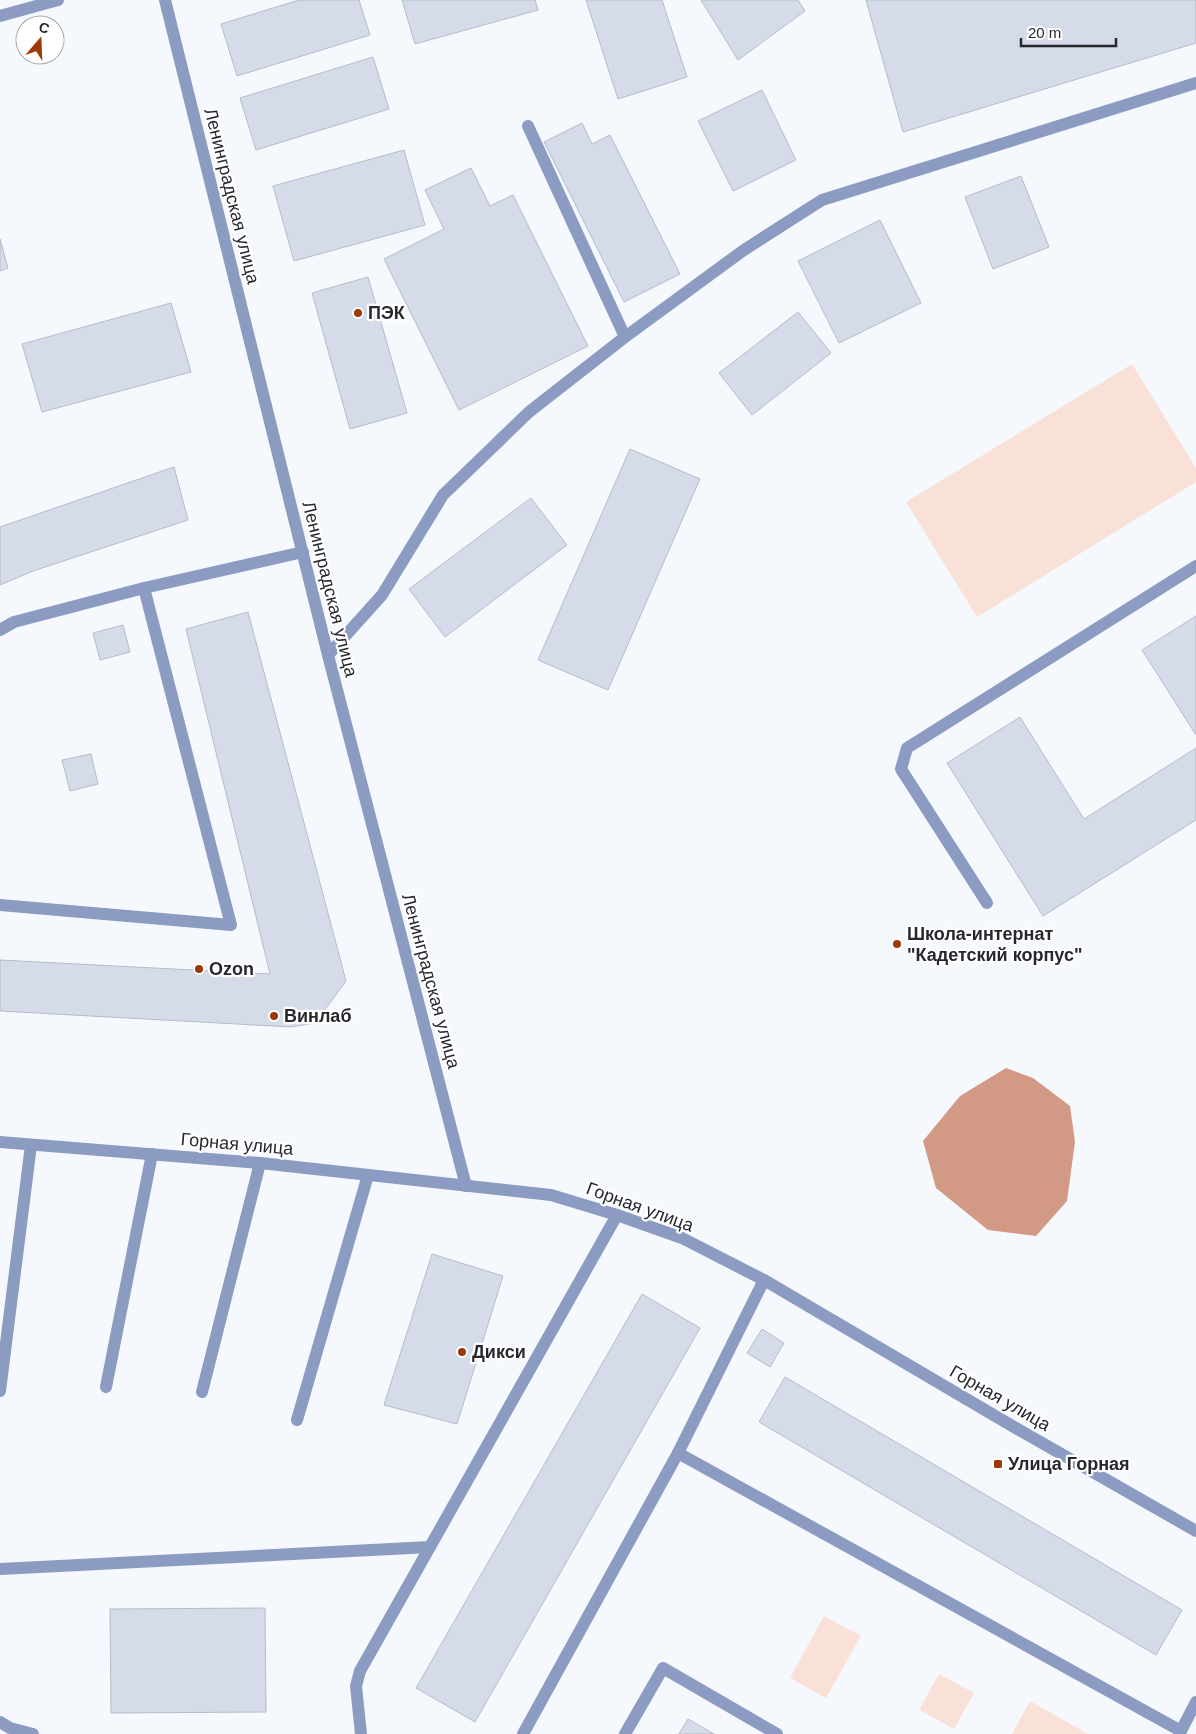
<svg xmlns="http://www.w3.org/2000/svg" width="1196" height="1734" font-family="Helvetica,sans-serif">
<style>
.green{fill:#fae1d8}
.water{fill:#d29984}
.building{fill:#d5dbe9;stroke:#b6bbc9}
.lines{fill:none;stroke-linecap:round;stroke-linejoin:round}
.service{stroke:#8b9bc2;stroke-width:12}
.minor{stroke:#8b9bc2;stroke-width:12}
.tertiary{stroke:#8b9bc2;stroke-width:12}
.poi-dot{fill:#9d3906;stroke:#fff;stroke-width:2}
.labels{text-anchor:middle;stroke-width:4.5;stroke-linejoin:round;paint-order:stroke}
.street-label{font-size:18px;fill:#26282e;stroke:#fff}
.poi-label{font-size:18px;font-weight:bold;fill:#26282e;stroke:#fff;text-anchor:start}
</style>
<rect width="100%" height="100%" fill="#f5f8fd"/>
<g class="green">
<path d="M 1132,364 L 1196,468 L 1196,482 L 977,617 L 906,502 Z"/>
<path d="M 824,1616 L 861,1636 L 826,1698 L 790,1678 Z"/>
<path d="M 939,1674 L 974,1693 L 954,1729 L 919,1710 Z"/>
<path d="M 1030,1701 L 1088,1734 L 1012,1734 Z"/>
</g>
<path class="water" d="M 1006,1068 L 1033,1078 L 1070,1106 L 1075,1142 L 1067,1201 L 1036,1236 L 988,1230 L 936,1188 L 923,1141 L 960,1096 Z"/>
<g class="building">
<path d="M 299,0 L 359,0 L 370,35 L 237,76 L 221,24 Z"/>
<path d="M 402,0 L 535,0 L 538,10 L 415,44 Z"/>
<path d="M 586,0 L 662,0 L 687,77 L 618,99 Z"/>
<path d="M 701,0 L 798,0 L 805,11 L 738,60 Z"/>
<path d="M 866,0 L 1196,0 L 1196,43 L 903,132 Z"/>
<path d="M 373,57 L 389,109 L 256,150 L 240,98 Z"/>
<path d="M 762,90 L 796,160 L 733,191 L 698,121 Z"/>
<path d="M 582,123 L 592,144 L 610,135 L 680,274 L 624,302 L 544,142 Z"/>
<path d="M 404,150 L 425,225 L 294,261 L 273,186 Z"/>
<path d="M 471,168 L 490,206 L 513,195 L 588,346 L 459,410 L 384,259 L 444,229 L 425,190 Z"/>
<path d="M 1021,176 L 1049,247 L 993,269 L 965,197 Z"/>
<path d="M 880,220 L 921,303 L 839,343 L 798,261 Z"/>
<path d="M 0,239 L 8,268 L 0,271 Z"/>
<path d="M 368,277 L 407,413 L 350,429 L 312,293 Z"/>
<path d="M 171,303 L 191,372 L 42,412 L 22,344 Z"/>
<path d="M 798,312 L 831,353 L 752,415 L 719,373 Z"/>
<path d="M 630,449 L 700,479 L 608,690 L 538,660 Z"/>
<path d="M 174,467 L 188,520 L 33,571 L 0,585 L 0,527 Z"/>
<path d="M 531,498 L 567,545 L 445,637 L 409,589 Z"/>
<path d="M 248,612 L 346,981 L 315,1023 L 291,1027 L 0,1011 L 0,960 L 270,974 L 186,629 Z"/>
<path d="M 1196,616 L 1196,735 L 1142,650 Z"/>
<path d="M 123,625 L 130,652 L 100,660 L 93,633 Z"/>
<path d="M 1020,717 L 1084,819 L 1196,748 L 1196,820 L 1043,916 L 947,763 Z"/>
<path d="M 91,754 L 98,784 L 70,791 L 62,760 Z"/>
<path d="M 432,1254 L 503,1276 L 457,1424 L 384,1405 Z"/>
<path d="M 642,1294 L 700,1328 L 475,1722 L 416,1688 Z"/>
<path d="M 762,1329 L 784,1343 L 770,1367 L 747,1353 Z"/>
<path d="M 785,1377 L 1182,1610 L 1156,1655 L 759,1422 Z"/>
<path d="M 265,1608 L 266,1712 L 111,1713 L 110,1609 Z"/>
<path d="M 688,1719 L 714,1734 L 679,1734 Z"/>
</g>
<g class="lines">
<g class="service">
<path d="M 0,16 L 58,0"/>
<path d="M 528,126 L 625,337"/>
<path d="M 0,630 L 14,622 L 144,588 L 303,552"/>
<path d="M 328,655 L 382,595 L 443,495 L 529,412 L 625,337 L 744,250 L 822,200 L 1196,83"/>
<path d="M 0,905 L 231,925 L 144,588"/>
<path d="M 106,1387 L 152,1154"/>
<path d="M 0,1391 L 31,1145"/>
<path d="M 202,1392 L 260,1163"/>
<path d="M 297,1420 L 368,1175"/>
<path d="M 678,1453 L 1181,1731 L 1196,1702"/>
<path d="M 0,1569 L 430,1547"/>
<path d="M 0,1722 L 10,1728 L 33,1734"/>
<path d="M 361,1734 L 356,1686 L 360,1671 L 617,1215"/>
<path d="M 523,1734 L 678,1453 L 764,1280"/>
<path d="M 625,1734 L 663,1668 L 777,1734"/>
</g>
<g class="minor">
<path d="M 165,0 L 328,655 L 466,1186"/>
<path d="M 987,903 L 901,769 L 907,748 L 1196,566"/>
</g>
<path class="tertiary" d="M 0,1142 L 260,1163 L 551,1195 L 617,1215 L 682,1238 L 764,1280 L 1014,1427 L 1196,1531"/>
</g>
<g class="poi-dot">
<circle cx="358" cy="313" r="5"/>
<circle cx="897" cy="944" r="5"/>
<circle cx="199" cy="969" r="5"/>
<circle cx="274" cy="1016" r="5"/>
<circle cx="462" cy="1352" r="5"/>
<rect x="993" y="1459" width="10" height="10" rx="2.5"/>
</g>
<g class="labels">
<g class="street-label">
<text transform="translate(232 196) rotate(76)" y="6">Ленинградская улица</text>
<text transform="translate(330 589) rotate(76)" y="6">Ленинградская улица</text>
<text transform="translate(431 981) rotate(75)" y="6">Ленинградская улица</text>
<text transform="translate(237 1144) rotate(5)" y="6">Горная улица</text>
<text transform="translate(640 1207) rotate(20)" y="6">Горная улица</text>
<text transform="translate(1000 1398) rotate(30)" y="6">Горная улица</text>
</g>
<g class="poi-label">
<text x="368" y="319">ПЭК</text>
<text x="907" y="940">Школа-интернат<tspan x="907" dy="21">"Кадетский корпус"</tspan></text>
<text x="209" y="975">Ozon</text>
<text x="284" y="1022">Винлаб</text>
<text x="472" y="1358">Дикси</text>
<text x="1008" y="1470">Улица Горная</text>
</g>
</g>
<g transform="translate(40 40) rotate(19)"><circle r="24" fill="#ffffff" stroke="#a8a9ab"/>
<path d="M0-4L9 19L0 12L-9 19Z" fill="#9d3906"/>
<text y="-8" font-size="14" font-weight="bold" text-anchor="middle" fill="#26282e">С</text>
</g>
<path d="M1021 38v8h95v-8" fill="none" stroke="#26282e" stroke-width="2.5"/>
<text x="1028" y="38" font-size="15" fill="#26282e" stroke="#ffffff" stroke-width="4" paint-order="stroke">20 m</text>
</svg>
